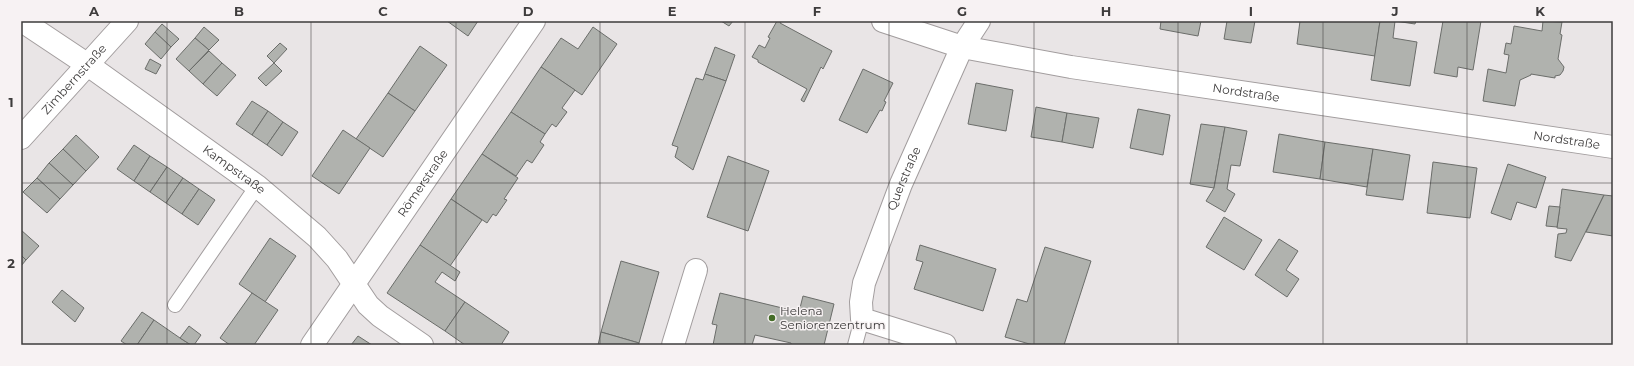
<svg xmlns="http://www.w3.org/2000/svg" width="1634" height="366" font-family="Montserrat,sans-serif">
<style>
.building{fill:#b0b2ae;stroke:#6b6d6a}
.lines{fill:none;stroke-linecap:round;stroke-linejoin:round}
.lane-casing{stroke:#a29d9e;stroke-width:16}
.street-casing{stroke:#a29d9e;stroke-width:24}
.secondary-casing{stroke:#a29d9e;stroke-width:24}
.lane{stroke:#fff;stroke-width:14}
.street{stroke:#fff;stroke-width:22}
.secondary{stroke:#fff;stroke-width:22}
.grid{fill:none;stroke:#3e3c3c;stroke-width:1;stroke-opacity:0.55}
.poi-dot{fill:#456d28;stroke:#f7f2f3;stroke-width:1.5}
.labels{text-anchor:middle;stroke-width:3;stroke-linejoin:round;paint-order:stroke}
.street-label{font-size:12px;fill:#3e3c3c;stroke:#f7f2f3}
.poi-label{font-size:12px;fill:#3e3c3c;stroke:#f7f2f3;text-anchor:start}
.neatline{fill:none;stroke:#3e3c3c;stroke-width:1.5}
.grid-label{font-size:13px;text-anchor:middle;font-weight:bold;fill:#3e3c3c}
</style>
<rect width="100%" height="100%" fill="#e9e5e6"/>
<g class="building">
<path d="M 447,21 L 478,21 L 468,36 Z"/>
<path d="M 721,21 L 733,21 L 729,26 Z"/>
<path d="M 777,21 L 781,21 L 780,23 L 832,51 L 823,69 L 821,67 L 804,102 L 801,100 L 807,89 L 758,62 L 758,60 L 752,57 L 759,45 L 765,48 L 770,38 L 768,37 Z"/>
<path d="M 1161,21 L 1201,21 L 1198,36 L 1160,29 Z"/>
<path d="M 1227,21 L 1255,21 L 1251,43 L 1224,39 Z"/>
<path d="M 1300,21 L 1380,21 L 1375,56 L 1297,44 Z"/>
<path d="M 1380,21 L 1416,21 L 1415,24 L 1395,21 L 1393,38 L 1417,42 L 1410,86 L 1371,80 Z"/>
<path d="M 1443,21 L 1481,21 L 1473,70 L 1458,67 L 1457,77 L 1434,73 Z"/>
<path d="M 1543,21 L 1562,22 L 1560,34 L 1562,35 L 1558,59 L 1564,67 L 1563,71 L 1560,75 L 1555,76 L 1555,78 L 1531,74 L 1531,75 L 1520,80 L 1515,106 L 1483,101 L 1488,69 L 1506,73 L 1509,55 L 1504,54 L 1506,43 L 1511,44 L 1514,26 L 1542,31 Z"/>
<path d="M 162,24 L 179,39 L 171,47 L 155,32 Z"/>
<path d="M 204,27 L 219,40 L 209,50 L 195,38 Z"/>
<path d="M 593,27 L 617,44 L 582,95 L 541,67 L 561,38 L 578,49 Z"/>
<path d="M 155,32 L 171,47 L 161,59 L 145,44 Z"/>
<path d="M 195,38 L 209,50 L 189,71 L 176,59 Z"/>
<path d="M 280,43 L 287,49 L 274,63 L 267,56 Z"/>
<path d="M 420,46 L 447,65 L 415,111 L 388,93 Z"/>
<path d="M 715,47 L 735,55 L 726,81 L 705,74 Z"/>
<path d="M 209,51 L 222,63 L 203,84 L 189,71 Z"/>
<path d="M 150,59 L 161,65 L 156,74 L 145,69 Z"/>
<path d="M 222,63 L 236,75 L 217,96 L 203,84 Z"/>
<path d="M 274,63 L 282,71 L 266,86 L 258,78 Z"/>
<path d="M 541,67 L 575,90 L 562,108 L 567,112 L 556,127 L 552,124 L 545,134 L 511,112 Z"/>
<path d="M 863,69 L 893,83 L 884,101 L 886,102 L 882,111 L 880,110 L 867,133 L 839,120 Z"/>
<path d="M 705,74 L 726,81 L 693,170 L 675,157 L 678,147 L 672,145 L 696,78 L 703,80 Z"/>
<path d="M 976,83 L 1013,90 L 1006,131 L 968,124 Z"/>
<path d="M 388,93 L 415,111 L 383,157 L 356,139 Z"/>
<path d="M 252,101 L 268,111 L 252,135 L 236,124 Z"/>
<path d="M 1036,107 L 1067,113 L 1062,142 L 1031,137 Z"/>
<path d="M 1138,109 L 1170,115 L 1163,155 L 1130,148 Z"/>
<path d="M 268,111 L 283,122 L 267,145 L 252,135 Z"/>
<path d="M 511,112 L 545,134 L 540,142 L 544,145 L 532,163 L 527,160 L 516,176 L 482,154 Z"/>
<path d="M 1067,113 L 1099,118 L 1093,148 L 1062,142 Z"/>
<path d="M 283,122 L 298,132 L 282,156 L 267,145 Z"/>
<path d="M 1201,124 L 1225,127 L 1214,188 L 1190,184 Z"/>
<path d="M 1225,127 L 1247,131 L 1240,166 L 1231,165 L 1227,189 L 1235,194 L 1225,212 L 1206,201 L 1214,188 Z"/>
<path d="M 343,130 L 370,148 L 339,194 L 312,176 Z"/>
<path d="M 1279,134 L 1325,142 L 1320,179 L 1273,172 Z"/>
<path d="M 76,135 L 99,157 L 86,171 L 63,149 Z"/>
<path d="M 1325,142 L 1373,149 L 1367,187 L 1320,179 Z"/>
<path d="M 134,145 L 150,156 L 134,181 L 117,169 Z"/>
<path d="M 63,149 L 86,171 L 73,185 L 49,163 Z"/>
<path d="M 1373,149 L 1410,155 L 1403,200 L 1366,195 Z"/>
<path d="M 482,154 L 518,178 L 504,199 L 507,200 L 496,216 L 493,214 L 487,223 L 451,199 Z"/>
<path d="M 150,156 L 167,167 L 150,192 L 134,181 Z"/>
<path d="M 728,156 L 769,171 L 748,231 L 707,217 Z"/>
<path d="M 1433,162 L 1477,168 L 1470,218 L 1427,213 Z"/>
<path d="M 49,163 L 73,185 L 60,199 L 37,178 Z"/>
<path d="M 1508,164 L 1546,177 L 1536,208 L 1517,202 L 1511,220 L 1491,213 Z"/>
<path d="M 167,167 L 183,178 L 166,203 L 150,192 Z"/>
<path d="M 37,178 L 60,199 L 47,213 L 23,192 Z"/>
<path d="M 183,178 L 199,189 L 182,214 L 166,203 Z"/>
<path d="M 199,189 L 215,200 L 198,225 L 182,214 Z"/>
<path d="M 1562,189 L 1604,195 L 1571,261 L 1555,257 L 1558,234 L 1566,233 L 1567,229 L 1557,228 Z"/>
<path d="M 1604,195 L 1613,196 L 1613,236 L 1586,232 Z"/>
<path d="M 451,199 L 482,220 L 450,266 L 420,245 Z"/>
<path d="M 1549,206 L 1560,207 L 1557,227 L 1546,226 Z"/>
<path d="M 1224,217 L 1262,240 L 1244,270 L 1206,247 Z"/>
<path d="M 21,230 L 39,246 L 26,260 L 21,255 Z"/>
<path d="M 270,238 L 296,256 L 265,302 L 239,284 Z"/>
<path d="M 1279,239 L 1298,251 L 1286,270 L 1299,279 L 1287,297 L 1255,275 Z"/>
<path d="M 420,245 L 460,272 L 455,281 L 442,272 L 435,282 L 465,302 L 445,331 L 387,293 Z"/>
<path d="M 920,245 L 996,269 L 983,311 L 914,289 L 923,262 L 916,260 Z"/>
<path d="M 1045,247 L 1091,261 L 1064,345 L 1033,345 L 1005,337 L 1017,299 L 1027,302 Z"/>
<path d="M 21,255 L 26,260 L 21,266 Z"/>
<path d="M 621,261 L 659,272 L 639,343 L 601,332 Z"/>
<path d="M 62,290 L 84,308 L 75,322 L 52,302 Z"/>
<path d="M 252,293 L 278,310 L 254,345 L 230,345 L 220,338 Z"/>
<path d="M 720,293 L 799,312 L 803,296 L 834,304 L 824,345 L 791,345 L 791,343 L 755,335 L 752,345 L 713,345 L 717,325 L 712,324 Z"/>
<path d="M 465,302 L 509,332 L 501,345 L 465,345 L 445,331 Z"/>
<path d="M 142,312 L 154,320 L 137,345 L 127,345 L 121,341 Z"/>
<path d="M 154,320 L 180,338 L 191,345 L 137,345 Z"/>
<path d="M 189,326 L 201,335 L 194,345 L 191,345 L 180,338 Z"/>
<path d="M 601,332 L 639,343 L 638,345 L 598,345 Z"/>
<path d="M 358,336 L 372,345 L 351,345 Z"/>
</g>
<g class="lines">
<g class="lane-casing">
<g id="lane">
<path d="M 175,305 L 257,186"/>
<path d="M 855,345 L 862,319"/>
</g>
</g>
<g class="street-casing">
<g id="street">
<path id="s1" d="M 22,21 L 88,65 L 257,186 L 317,237 L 337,259 L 368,305 L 380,316 L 422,345"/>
<path id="s2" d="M 883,21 L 962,47 L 1071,67 L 1613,147"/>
<path id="s3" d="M 21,138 L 127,21"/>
<path d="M 673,345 L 696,270"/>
<path id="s4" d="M 945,345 L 862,319 L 861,302 L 864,283 L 901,184 L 962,47 L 979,21"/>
</g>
</g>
<g class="secondary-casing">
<g id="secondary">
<path id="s5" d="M 312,345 L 534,21"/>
</g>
</g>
<use href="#lane" class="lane"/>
<use href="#street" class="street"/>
<use href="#secondary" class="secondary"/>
</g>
<path class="grid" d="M 167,21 L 167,345M 311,21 L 311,345M 456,21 L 456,345M 600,21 L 600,345M 745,21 L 745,345M 889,21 L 889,345M 1034,21 L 1034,345M 1178,21 L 1178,345M 1323,21 L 1323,345M 1467,21 L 1467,345M 21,183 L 1613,183"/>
<circle class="poi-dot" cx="772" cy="318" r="4"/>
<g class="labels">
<g class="street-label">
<text dy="4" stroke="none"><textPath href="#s3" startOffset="79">Zimbernstraße</textPath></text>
<text dy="4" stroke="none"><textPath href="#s2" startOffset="371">Nordstraße</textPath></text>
<text dy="4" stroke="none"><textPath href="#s2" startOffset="695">Nordstraße</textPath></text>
<text dy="4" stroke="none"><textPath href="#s1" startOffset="259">Kampstraße</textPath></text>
<text dy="4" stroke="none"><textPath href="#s4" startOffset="235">Querstraße</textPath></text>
<text dy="4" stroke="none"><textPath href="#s5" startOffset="196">Römerstraße</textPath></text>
</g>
<g class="poi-label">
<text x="780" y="315">Helena<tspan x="780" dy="14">Seniorenzentrum</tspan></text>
</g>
</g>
<rect width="1634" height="366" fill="none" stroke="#f7f2f3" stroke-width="44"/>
<rect x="22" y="22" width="1590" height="322" class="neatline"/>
<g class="grid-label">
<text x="94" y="16">A</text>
<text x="239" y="16">B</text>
<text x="383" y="16">C</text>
<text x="528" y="16">D</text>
<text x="672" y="16">E</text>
<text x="817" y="16">F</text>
<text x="962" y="16">G</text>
<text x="1106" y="16">H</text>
<text x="1251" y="16">I</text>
<text x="1395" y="16">J</text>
<text x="1540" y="16">K</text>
<text x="11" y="107">1</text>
<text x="11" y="268">2</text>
</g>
</svg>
